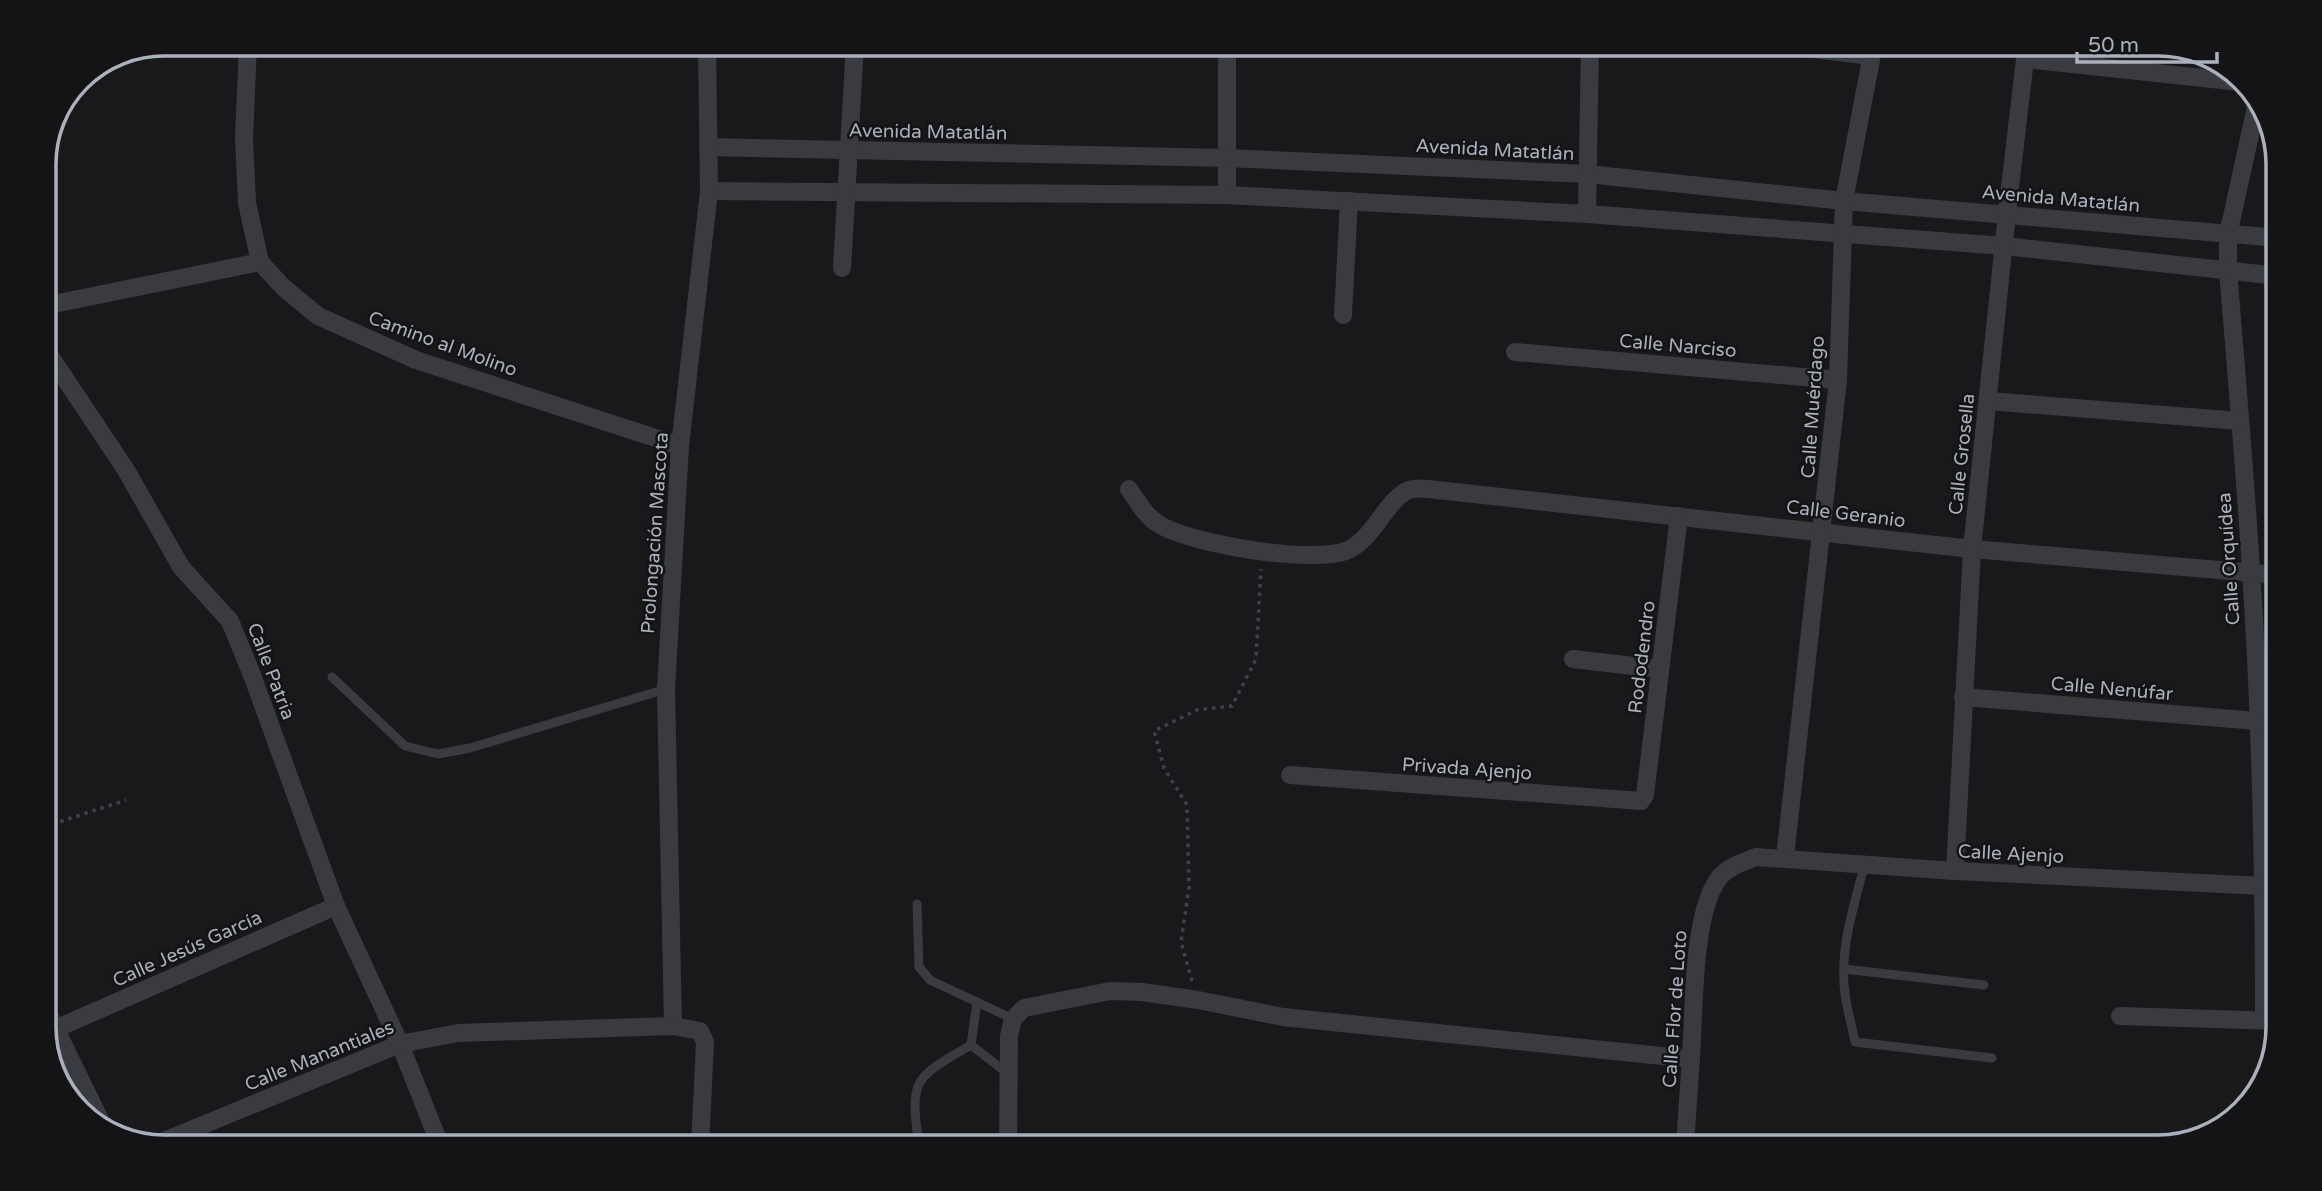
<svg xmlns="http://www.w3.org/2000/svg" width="2322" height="1191" font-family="'Varela Round',sans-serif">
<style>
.building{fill:#434449;stroke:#333338;stroke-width:2}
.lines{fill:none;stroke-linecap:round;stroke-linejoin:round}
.path{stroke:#3f4248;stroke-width:3.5;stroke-dasharray:3.5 5;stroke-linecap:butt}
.lane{stroke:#3a3b41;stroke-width:9}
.street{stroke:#3a3b41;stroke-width:18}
.labels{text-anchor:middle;stroke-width:5;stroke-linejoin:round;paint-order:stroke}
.street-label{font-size:19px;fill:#aab0bc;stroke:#141417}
.rim{fill:none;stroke:#aab0bc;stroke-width:3.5}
</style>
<rect width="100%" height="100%" fill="#19191c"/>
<path class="building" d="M 44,1024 L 56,1048 L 49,1050 L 44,1035 Z"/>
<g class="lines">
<g class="path">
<path d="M 44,827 L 126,800"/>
<path d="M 1192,981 L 1181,942 L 1189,887 L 1187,805 L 1164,768 L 1154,731 L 1197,710 L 1232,706 L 1256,659 L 1261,569"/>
</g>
<g class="lane">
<path d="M 332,677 L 405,746 L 438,754 L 470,748 L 666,689"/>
<path d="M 1865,863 C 1854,906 1839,949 1845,994 C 1847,1010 1852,1026 1855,1042 L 1992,1058"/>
<path d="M 917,904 L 919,967 L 930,980 L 1013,1019"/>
<path d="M 1844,969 L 1984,985"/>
<path d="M 977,1002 L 971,1045 L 1007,1073"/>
<path d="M 919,1147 C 910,1079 912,1079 971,1045"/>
</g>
<g class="street">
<path d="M 248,44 L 244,138 L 247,203 L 260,262 L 283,287 L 318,316 L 416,360 L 680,446"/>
<path d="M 1227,44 L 1227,195"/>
<path d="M 1773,44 L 1871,56"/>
<path d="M 2025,59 L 2240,82"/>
<path d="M 2258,98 L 2228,235 L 2228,270 C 2236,370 2245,470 2251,571 C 2261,720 2264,870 2264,1020"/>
<path d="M 708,147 L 1227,158 L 1587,174 L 1844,201 L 2278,238"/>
<path d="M 709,191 L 1227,195 L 1587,214 L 2004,246 L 2278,276"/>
<path d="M 1587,214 L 1590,44"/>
<path d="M 842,268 L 855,44"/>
<path d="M 44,306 L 260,262"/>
<path d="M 1343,315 L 1349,201"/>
<path d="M 44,347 L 126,470 L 181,567 L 230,621 L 252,675 L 336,906 L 400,1044 L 440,1145 L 438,1147"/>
<path d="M 1515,352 L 1838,380"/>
<path d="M 1988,401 L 2240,421"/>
<path d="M 1129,489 C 1138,502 1146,517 1160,525 C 1192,544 1314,565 1348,550 C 1374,539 1389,494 1412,489 C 1417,488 1423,489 1428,489 L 1972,549 L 2278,575"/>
<path d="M 1573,659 L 1660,669"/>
<path d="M 1963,697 L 2258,721"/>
<path d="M 1290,775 L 1641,801 L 1645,795 L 1679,516"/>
<path d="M 1785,857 L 1838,380 L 1844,201 L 1874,44"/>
<path d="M 1955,871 L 1972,549 L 2007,213 L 2025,59 L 2030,44"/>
<path d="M 44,1005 L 104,1128"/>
<path d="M 2120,1016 L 2278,1021"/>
<path d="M 673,1026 L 666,689 L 680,446 L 709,191 L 707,44"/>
<path d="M 55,1029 L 336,906"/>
<path d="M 154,1145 L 400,1044 L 458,1033 L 673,1026 L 700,1031 L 705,1042 L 700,1147"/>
<path d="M 440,1145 L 700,1144"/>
<path d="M 1008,1147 L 1009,1036 L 1013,1019 L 1024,1008 L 1110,991 L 1142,992 L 1198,1000 L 1283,1017 L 1691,1059"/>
<path d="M 1685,1147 C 1687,1112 1690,1076 1692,1040 C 1694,1000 1694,910 1719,878 C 1727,867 1744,862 1756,857 L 1955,871 L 2264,886"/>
</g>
</g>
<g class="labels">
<g class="street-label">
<text transform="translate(928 131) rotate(1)" y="7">Avenida Matatlán</text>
<text transform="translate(1495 149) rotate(3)" y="7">Avenida Matatlán</text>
<text transform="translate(2061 198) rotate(5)" y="7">Avenida Matatlán</text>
<text transform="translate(443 343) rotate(20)" y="7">Camino al Molino</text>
<text transform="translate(1678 345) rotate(5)" y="7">Calle Narciso</text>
<text transform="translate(1812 407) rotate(-86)" y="7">Calle Muérdago</text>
<text transform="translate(1961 454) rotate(-84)" y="7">Calle Grosella</text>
<text transform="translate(1846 513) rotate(7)" y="7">Calle Geranio</text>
<text transform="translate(654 533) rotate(-86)" y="7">Prolongación Mascota</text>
<text transform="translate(2228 559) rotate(-94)" y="7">Calle Orquídea</text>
<text transform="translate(1641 657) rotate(-83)" y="7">Rododendro</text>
<text transform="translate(272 671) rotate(69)" y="7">Calle Patria</text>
<text transform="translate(2112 688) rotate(5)" y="7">Calle Nenúfar</text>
<text transform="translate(1467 768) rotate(4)" y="7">Privada Ajenjo</text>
<text transform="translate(2011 853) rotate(3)" y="7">Calle Ajenjo</text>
<text transform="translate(187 948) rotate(-24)" y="7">Calle Jesús García</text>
<text transform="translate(1674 1009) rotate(-86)" y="7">Calle Flor de Loto</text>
<text transform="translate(319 1055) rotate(-22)" y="7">Calle Manantiales</text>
</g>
</g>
<path d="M0 0H2322V1191H0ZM164 56H2158A108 108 0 0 1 2266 164V1027A108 108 0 0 1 2158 1135H164A108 108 0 0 1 56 1027V164A108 108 0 0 1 164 56Z" fill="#141417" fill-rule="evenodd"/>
<path class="rim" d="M164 56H2158A108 108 0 0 1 2266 164V1027A108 108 0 0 1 2158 1135H164A108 108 0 0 1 56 1027V164A108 108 0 0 1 164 56Z"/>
<path d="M2077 52v10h140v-10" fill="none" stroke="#aab0bc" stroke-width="3.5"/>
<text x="2088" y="52" font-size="21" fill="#aab0bc" stroke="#141417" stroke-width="5" paint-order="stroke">50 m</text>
</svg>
